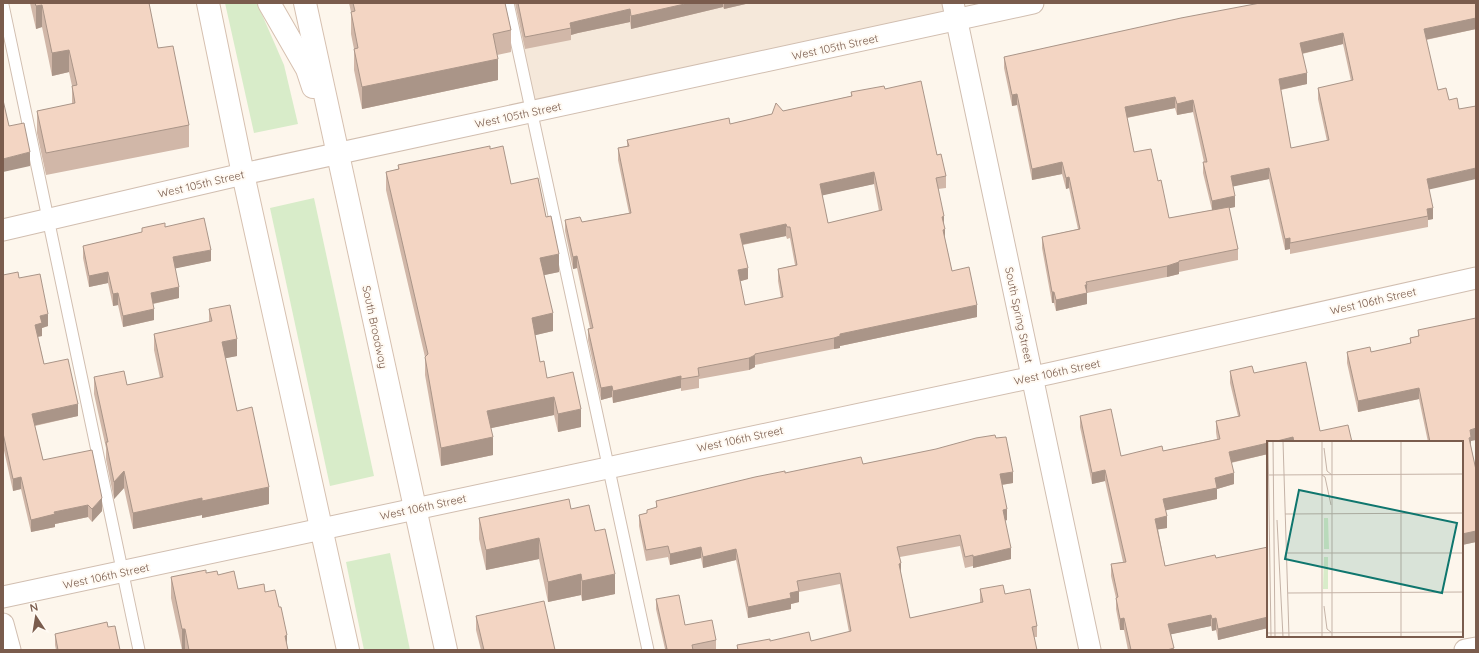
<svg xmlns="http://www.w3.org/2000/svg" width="1479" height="653" font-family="Quicksand,sans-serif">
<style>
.residential{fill:#f5e8da}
.green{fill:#d8ecc9}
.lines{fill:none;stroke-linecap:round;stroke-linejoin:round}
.service-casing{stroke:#d1beb0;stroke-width:13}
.minor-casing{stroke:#d1beb0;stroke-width:23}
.secondary-casing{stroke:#d6c0b0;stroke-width:24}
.service{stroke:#fff;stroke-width:11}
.minor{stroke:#fff;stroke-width:21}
.secondary{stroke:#fff;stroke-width:22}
.wall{fill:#d1b7a8;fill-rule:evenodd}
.shaded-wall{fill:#aa9588}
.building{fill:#f3d5c3;stroke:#aa9588;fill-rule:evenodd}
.labels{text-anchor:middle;stroke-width:4;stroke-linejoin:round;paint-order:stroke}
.street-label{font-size:11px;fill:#7a5c4d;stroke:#fffaf3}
.inset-road{fill:none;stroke:#c5b3a7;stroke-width:1}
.view{fill:#0f766e;fill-opacity:0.15;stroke:#0f766e;stroke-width:2}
.inset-edge{fill:none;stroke:#7a5c4d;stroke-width:2}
</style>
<rect width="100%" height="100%" fill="#fdf6ec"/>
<path class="residential" d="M 514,3 L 950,3 L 953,17 L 536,108 Z"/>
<g class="green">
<path d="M 225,3 L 257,3 L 284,65 L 298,124 L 254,133 Z"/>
<path d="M 314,198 L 374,476 L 330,486 L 270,208 Z"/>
<path d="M 390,553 L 410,650 L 364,650 L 346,562 Z"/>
</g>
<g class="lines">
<g class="service-casing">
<g id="service">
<path d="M 508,3 L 648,650"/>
<path d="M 3,5 L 139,650"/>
</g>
</g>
<g class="minor-casing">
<g id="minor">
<path d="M 953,3 L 1090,650"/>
<path d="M 3,230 L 243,174 L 1033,3"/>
<path d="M 3,597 L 1052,373 L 1476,278"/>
<path d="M 3,624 L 10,650"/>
<path d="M 1465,650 L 1476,648"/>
</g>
</g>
<g class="secondary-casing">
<g id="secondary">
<path d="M 208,3 L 243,174 L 348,650"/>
<path d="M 269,3 L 307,69 L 313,87"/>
<path d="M 305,3 L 446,650"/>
</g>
</g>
<use href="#service" class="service"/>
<use href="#minor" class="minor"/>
<use href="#secondary" class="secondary"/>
</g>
<g class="wall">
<path d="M 30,3 L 152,3 L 152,4 L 149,4 L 158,48 L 189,125 L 189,147 L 46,175 L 37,133 L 37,111 L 72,104 L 72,86 L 69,72 L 52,76 L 42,27 L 36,29 Z"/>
<path d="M 349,3 L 505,3 L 511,30 L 511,52 L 497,55 L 498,80 L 362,109 L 354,70 L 354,49 L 351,34 L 351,12 Z"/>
<path d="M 515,3 L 750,3 L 724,9 L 723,7 L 631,29 L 630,22 L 578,33 L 571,35 L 571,40 L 525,49 Z"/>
<path d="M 1476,3 L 1476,29 L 1426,40 L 1429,189 L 1433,219 L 1428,220 L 1428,227 L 1290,254 L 1290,249 L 1285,250 L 1269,179 L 1233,186 L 1235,207 L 1229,208 L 1238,249 L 1238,260 L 1179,272 L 1179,274 L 1167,277 L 1087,293 L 1087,304 L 1056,311 L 1054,303 L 1052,303 L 1042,248 L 1042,237 L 1078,229 L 1069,188 L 1066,189 L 1062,174 L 1032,180 L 1017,105 L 1012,106 L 1004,68 L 1004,57 ZM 1343,44 L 1351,81 L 1318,88 L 1318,99 L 1327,141 L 1291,148 L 1281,90 L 1307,84 L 1302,54 ZM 1175,108 L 1177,115 L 1193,112 L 1204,162 L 1203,162 L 1203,173 L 1212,210 L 1169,218 L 1158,181 L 1134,152 L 1127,118 Z"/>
<path d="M 885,89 L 937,155 L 946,176 L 946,188 L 938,189 L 944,226 L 945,239 L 952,271 L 977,317 L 840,346 L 840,348 L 834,349 L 755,365 L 755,367 L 749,370 L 699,379 L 699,388 L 681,391 L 681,388 L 613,403 L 612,397 L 601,400 L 588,340 L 588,329 L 590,328 L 577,268 L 573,269 L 565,231 L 565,220 L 582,222 L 629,213 L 618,160 L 618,148 L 627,146 L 627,140 L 730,124 L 783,111 L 851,96 L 851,92 ZM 874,184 L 879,211 L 828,223 L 822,195 ZM 786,236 L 787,239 L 790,238 L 795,265 L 778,269 L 778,281 L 781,298 L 745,305 L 740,281 L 748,279 L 743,245 Z"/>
<path d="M 490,149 L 511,184 L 559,272 L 544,275 L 553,331 L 535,335 L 540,362 L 547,378 L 581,427 L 558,432 L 554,415 L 491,428 L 493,455 L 441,466 L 425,375 L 425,357 L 386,190 L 386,172 L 398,169 L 398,165 Z"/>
<path d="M 165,227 L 211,261 L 175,268 L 179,298 L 153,304 L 154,320 L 123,327 L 118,305 L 113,306 L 108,283 L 89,287 L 83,258 L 83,246 L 142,232 L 142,228 Z"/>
<path d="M 3,275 L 48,326 L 42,328 L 42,336 L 38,337 L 44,364 L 78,416 L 35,426 L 43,460 L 102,511 L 92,522 L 88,517 L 55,524 L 55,527 L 31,532 L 21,489 L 13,491 L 3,446 Z"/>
<path d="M 209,309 L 237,356 L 225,358 L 237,411 L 269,504 L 202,518 L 202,515 L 133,529 L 124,488 L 114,499 L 106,459 L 106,448 L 94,394 L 94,377 L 127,385 L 160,378 L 154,350 L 154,334 L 209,322 Z"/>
<path d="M 1418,330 L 1471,441 L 1471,447 L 1476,470 L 1476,542 L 1462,545 L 1462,442 L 1428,442 L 1419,399 L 1358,412 L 1347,363 L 1347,352 L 1371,352 L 1410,343 L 1410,338 L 1418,336 Z"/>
<path d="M 1230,371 L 1254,373 L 1320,431 L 1352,442 L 1268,442 L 1268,454 L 1231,463 L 1234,484 L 1217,489 L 1217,499 L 1165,510 L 1167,528 L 1158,529 L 1165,566 L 1216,558 L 1268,547 L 1268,544 L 1268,628 L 1218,640 L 1216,630 L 1212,631 L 1211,626 L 1171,634 L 1174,650 L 1128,650 L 1124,630 L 1120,630 L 1116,609 L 1116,598 L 1111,576 L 1111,564 L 1123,562 L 1105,481 L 1092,484 L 1080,427 L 1080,416 L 1121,456 L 1163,451 L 1217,439 L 1216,432 L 1216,421 L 1238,416 L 1230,383 Z"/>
<path d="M 996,438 L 1013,483 L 1002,485 L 1007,520 L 1005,521 L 1011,559 L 973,568 L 973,566 L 965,568 L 960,546 L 900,557 L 901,574 L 910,618 L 980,603 L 980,589 L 1005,594 L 1037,626 L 1037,637 L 1034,637 L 1037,650 L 737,650 L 737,645 L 770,641 L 811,641 L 849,632 L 840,584 L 799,592 L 799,602 L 791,604 L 791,609 L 748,618 L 736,560 L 703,568 L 701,558 L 670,565 L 668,557 L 646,561 L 639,526 L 639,515 L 647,513 L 647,510 L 656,508 L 656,501 L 785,473 L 863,464 Z"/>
<path d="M 571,509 L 595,531 L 615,594 L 582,601 L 581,595 L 548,602 L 539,559 L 486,570 L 479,539 L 479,518 Z"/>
<path d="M 206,573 L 218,575 L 238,589 L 265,592 L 287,646 L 288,650 L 182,650 L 171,598 L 171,577 Z"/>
<path d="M 656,599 L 685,625 L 716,640 L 716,650 L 662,650 L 665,649 L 656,609 Z"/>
<path d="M 476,616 L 555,650 L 481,650 L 476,630 Z"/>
<path d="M 108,627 L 120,650 L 56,650 L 55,645 L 55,634 Z"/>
</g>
<g class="shaded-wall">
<path d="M 689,3 L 723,3 L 723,7 L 631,29 L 631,16 Z"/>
<path d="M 724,3 L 750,3 L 724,9 Z"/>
<path d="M 42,5 L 42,27 L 36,29 L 36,6 Z"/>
<path d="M 630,9 L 630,22 L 578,33 L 571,35 L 571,28 L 570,23 L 578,21 Z"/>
<path d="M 1476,18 L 1476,29 L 1424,40 L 1424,29 Z"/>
<path d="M 1343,33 L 1343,44 L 1300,54 L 1300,43 Z"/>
<path d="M 69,50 L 69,72 L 52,76 L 52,53 Z"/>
<path d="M 498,59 L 498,80 L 362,109 L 362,87 Z"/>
<path d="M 1307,73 L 1307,84 L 1279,90 L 1279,79 Z"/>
<path d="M 1017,94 L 1017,105 L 1012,106 L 1012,95 Z"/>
<path d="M 1175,97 L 1175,108 L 1125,118 L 1125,107 Z"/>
<path d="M 1193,100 L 1193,112 L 1177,115 L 1177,104 Z"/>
<path d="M 30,152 L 30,166 L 3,172 L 3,159 Z"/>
<path d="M 1062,162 L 1062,174 L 1032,180 L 1032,169 Z"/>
<path d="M 1269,168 L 1269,179 L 1231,187 L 1231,176 Z"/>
<path d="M 1476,168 L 1476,179 L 1427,190 L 1427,179 Z"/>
<path d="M 874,172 L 874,184 L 820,196 L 820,184 Z"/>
<path d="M 1069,177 L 1069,188 L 1066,189 L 1066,178 Z"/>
<path d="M 1235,196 L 1235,207 L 1212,212 L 1212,201 Z"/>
<path d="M 1433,208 L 1433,219 L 1428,220 L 1428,216 L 1427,209 Z"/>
<path d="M 944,216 L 944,228 L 942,217 Z"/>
<path d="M 786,224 L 786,236 L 740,245 L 740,234 Z"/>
<path d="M 945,229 L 945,241 L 943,230 Z"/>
<path d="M 1290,238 L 1290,249 L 1285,250 L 1285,239 Z"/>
<path d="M 211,250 L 211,261 L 173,269 L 173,257 Z"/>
<path d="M 559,254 L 559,272 L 540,276 L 540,258 Z"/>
<path d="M 577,256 L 577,268 L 573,269 L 573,257 Z"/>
<path d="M 1179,262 L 1179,274 L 1167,277 L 1167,266 Z"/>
<path d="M 748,268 L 748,279 L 738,282 L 738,270 Z"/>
<path d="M 108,272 L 108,283 L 89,287 L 89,276 Z"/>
<path d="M 1085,285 L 1087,285 L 1087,304 L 1056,311 L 1056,300 Z"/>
<path d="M 179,287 L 179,298 L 151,304 L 151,293 Z"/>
<rect x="1052" y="292" width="2" height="11"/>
<path d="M 118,293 L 118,305 L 113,306 L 113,294 Z"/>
<path d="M 977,305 L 977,317 L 840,346 L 840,348 L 834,349 L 834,338 L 840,334 Z"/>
<path d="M 154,309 L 154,320 L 123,327 L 123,316 Z"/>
<path d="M 553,313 L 553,331 L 532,336 L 532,318 Z"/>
<path d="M 48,314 L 48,326 L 42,328 L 42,336 L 35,337 L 35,325 L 40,316 Z"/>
<path d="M 237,339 L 237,356 L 222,359 L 222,342 Z"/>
<path d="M 755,355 L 755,367 L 749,370 L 749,358 Z"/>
<path d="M 681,376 L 681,388 L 613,403 L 613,391 Z"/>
<path d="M 612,386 L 612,397 L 601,400 L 601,388 Z"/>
<path d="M 1419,388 L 1419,399 L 1358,412 L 1358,401 Z"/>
<path d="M 554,397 L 554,415 L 487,429 L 487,411 Z"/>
<path d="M 78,404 L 78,416 L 32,426 L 32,414 Z"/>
<path d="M 581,409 L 581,427 L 558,432 L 558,414 Z"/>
<path d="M 1476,428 L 1476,440 L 1471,441 L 1471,449 L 1469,449 L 1470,430 Z"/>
<path d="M 493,437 L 493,455 L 441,466 L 441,448 Z"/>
<path d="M 1293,437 L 1293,442 L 1273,442 Z"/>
<path d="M 1268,443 L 1268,454 L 1229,463 L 1229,452 Z"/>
<path d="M 1105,470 L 1105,481 L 1092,484 L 1092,473 Z"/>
<path d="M 124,471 L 124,488 L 114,499 L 114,482 Z"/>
<path d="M 1013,472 L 1013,483 L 1000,485 L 1000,474 Z"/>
<path d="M 1234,473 L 1234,484 L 1217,489 L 1217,499 L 1163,511 L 1163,499 L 1215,478 Z"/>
<path d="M 21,477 L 21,489 L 13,491 L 13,479 Z"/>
<path d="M 269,487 L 269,504 L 202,518 L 202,501 Z"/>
<path d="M 102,498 L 102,511 L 92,522 L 92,509 Z"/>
<path d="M 202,498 L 202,515 L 133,529 L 133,513 Z"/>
<path d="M 88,505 L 88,517 L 55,524 L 55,527 L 31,532 L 31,520 L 54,512 Z"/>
<path d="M 1007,509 L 1007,520 L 1003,521 L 1003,510 Z"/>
<path d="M 1167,516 L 1167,528 L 1155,530 L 1155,519 Z"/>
<path d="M 1476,531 L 1476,542 L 1462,545 L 1462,534 Z"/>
<path d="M 539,538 L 539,559 L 486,570 L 486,550 Z"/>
<path d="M 701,547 L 701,558 L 670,565 L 670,554 Z"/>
<path d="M 1011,548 L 1011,559 L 973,568 L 973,557 Z"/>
<path d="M 736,549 L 736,560 L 703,568 L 703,557 Z"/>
<path d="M 901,563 L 901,574 L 899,575 L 899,564 Z"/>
<path d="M 581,574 L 581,595 L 548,602 L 548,582 Z"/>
<path d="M 615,574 L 615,594 L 582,601 L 582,581 Z"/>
<path d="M 799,591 L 799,602 L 791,604 L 791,609 L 748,618 L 748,607 L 790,593 Z"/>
<path d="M 1211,615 L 1211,626 L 1168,635 L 1168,624 Z"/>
<path d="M 1268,617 L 1268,628 L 1218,640 L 1218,629 Z"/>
<path d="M 1124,618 L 1124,630 L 1120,630 L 1120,619 Z"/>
<path d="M 1216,618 L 1216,630 L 1212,631 L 1212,619 Z"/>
<rect x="182" y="629" width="3" height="21"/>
<path d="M 287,635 L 287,650 L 285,636 Z"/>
</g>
<g class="building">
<path d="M 35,3 L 149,3 L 158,48 L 173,46 L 189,125 L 46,153 L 37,111 L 75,103 L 72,86 L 77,85 L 69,50 L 52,53 L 42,5 L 36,6 Z"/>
<path d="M 353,3 L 505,3 L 511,30 L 493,34 L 498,59 L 362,87 L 354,49 L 358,48 L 351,12 L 355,11 Z"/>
<path d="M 518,3 L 689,3 L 631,16 L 630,9 L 578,21 L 570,23 L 571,28 L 525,37 Z"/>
<path d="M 1260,3 L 1476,3 L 1476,18 L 1424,29 L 1438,90 L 1446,88 L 1449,100 L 1457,98 L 1459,109 L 1476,106 L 1476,168 L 1427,179 L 1433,208 L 1427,209 L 1428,216 L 1290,243 L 1290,238 L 1285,239 L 1269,168 L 1231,176 L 1235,196 L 1212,201 L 1203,162 L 1207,162 L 1193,100 L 1177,104 L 1175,97 L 1125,107 L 1134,152 L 1151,149 L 1158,181 L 1161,180 L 1169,218 L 1229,207 L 1238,249 L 1179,261 L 1179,262 L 1167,266 L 1086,282 L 1087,285 L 1085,285 L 1087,293 L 1056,300 L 1054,292 L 1052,292 L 1042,237 L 1080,229 L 1069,177 L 1066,178 L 1062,162 L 1032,169 L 1017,94 L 1012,95 L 1004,57 L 1181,18 ZM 1343,33 L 1353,80 L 1318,88 L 1329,140 L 1291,148 L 1279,79 L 1307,73 L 1300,43 Z"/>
<path d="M 921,81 L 937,155 L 941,154 L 946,176 L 936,178 L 944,216 L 942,217 L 945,229 L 943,230 L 952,271 L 969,267 L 977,305 L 840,334 L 840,336 L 834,338 L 755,354 L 755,355 L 749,358 L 698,368 L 699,376 L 681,379 L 681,376 L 613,391 L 612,386 L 601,388 L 588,329 L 593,328 L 577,256 L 573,257 L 565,220 L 580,217 L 582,222 L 631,213 L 618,148 L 629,146 L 627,140 L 729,118 L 730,124 L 772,114 L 776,103 L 783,111 L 852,96 L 851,92 L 884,86 L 885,89 ZM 874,172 L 882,210 L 828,223 L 820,184 ZM 786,224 L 787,227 L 790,227 L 797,265 L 778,269 L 783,297 L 745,305 L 738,270 L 748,268 L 740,234 Z"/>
<path d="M 3,100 L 9,126 L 24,123 L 30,152 L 3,159 Z"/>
<path d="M 490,146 L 490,149 L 503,146 L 511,184 L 538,178 L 546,217 L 551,216 L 559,254 L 540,258 L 553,313 L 532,318 L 540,362 L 544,361 L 547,378 L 573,372 L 581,409 L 558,414 L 554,397 L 487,411 L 493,437 L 441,448 L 425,357 L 428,354 L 386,172 L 399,169 L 398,165 Z"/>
<path d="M 204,218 L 211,250 L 173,257 L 179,287 L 151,293 L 154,309 L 123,316 L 118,293 L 113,294 L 108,272 L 89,276 L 83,246 L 142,232 L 142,228 L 165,223 L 165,227 Z"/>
<path d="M 18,272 L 19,278 L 40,274 L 48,314 L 40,316 L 42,323 L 35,325 L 44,364 L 68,359 L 78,404 L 32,414 L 43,460 L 92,450 L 102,498 L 92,509 L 88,505 L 54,512 L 55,514 L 31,520 L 21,477 L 13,479 L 3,433 L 3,275 Z"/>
<path d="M 230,305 L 237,339 L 222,342 L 237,411 L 252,407 L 269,487 L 202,501 L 202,498 L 133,513 L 124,471 L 114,482 L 106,442 L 108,442 L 94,377 L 124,371 L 127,385 L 163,377 L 154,334 L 212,321 L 209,309 Z"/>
<path d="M 1476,318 L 1476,428 L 1470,430 L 1471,437 L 1469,438 L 1476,470 L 1476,531 L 1462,534 L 1462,442 L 1430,442 L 1419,388 L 1358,401 L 1347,352 L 1370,347 L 1371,352 L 1411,343 L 1410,338 L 1419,336 L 1418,330 Z"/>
<path d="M 1306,362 L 1320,431 L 1348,425 L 1352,442 L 1294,442 L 1293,437 L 1273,442 L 1268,442 L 1268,443 L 1229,452 L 1234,473 L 1215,478 L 1217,488 L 1163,499 L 1167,516 L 1155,519 L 1165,566 L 1215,555 L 1216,558 L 1268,547 L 1268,617 L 1218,629 L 1216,618 L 1212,619 L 1211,615 L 1168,624 L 1174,648 L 1167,650 L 1131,650 L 1124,618 L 1120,619 L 1116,598 L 1118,597 L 1111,564 L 1126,562 L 1105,470 L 1092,473 L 1080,416 L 1111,409 L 1121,456 L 1162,446 L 1163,451 L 1220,439 L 1216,421 L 1240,416 L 1230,371 L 1252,366 L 1254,373 Z"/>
<path d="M 995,435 L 996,438 L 1006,437 L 1013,472 L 1000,474 L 1007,509 L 1003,510 L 1011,548 L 973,557 L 973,555 L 965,557 L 960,535 L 897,547 L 901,563 L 899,564 L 910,618 L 983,602 L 980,589 L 1003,585 L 1005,594 L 1030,589 L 1037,626 L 1032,627 L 1037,650 L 738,650 L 737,645 L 770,639 L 770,641 L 809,632 L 811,641 L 851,631 L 840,573 L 797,581 L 799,591 L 790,593 L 791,598 L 748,607 L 736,549 L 703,557 L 701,547 L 670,554 L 668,546 L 646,550 L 639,515 L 647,513 L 647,510 L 657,507 L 656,501 L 755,477 L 785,471 L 785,473 L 861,457 L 863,464 L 936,449 L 976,438 Z"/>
<path d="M 569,499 L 571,509 L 589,505 L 595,531 L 605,529 L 615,574 L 582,581 L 581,574 L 548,582 L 539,538 L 486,550 L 479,518 Z"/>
<path d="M 206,570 L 206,573 L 217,571 L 218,575 L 234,571 L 238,589 L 264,584 L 265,592 L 275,590 L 279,607 L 281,607 L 287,635 L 285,636 L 288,650 L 189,650 L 185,629 L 182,629 L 171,577 Z"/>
<path d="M 679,595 L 685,625 L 712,620 L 716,640 L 692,645 L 693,650 L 662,650 L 667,649 L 656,599 Z"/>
<path d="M 544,601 L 555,650 L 484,650 L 476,616 Z"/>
<path d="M 107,622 L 108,627 L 115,626 L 120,650 L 58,650 L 55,634 Z"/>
</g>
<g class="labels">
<g class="street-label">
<text transform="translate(835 47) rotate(-12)" y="4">West 105th Street</text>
<text transform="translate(518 115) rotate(-12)" y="4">West 105th Street</text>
<text transform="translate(201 184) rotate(-13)" y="4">West 105th Street</text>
<text transform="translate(1373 301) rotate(-13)" y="4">West 106th Street</text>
<text transform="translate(1019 315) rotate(78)" y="4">South Spring Street</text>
<text transform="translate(375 327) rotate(78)" y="4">South Broadway</text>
<text transform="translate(1057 372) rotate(-12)" y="4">West 106th Street</text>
<text transform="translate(740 439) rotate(-12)" y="4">West 106th Street</text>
<text transform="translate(423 507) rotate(-12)" y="4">West 106th Street</text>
<text transform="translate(106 576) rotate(-12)" y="4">West 106th Street</text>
</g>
</g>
<g transform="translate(1267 441)">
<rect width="196" height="196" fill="#fdf6ec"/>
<path d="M 57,77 L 61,77 L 62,108 L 57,108 ZM 57,116 L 61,116 L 61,148 L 56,148 Z" fill="#d8ecc9"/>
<path class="inset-road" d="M 1,0 L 4,196M 6,0 L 8,196M 16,0 L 22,196M 55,0 L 55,196M 65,0 L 65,196M 134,0 L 134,196M 57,7 L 60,30 L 65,34M 0,34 L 196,33M 55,34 L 58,36 L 64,64M 18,73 L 196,72M 10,79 L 16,196M 18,112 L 196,112M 21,152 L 196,151M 57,165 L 60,188 L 65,192M 0,192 L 196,191"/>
<path class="view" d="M 32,49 L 190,82 L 175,152 L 18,118 Z"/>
<rect width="196" height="196" class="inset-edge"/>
</g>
<rect width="1479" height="653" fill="none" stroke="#7a5c4d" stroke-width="8"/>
<g transform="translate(36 617) rotate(348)" stroke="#fffaf3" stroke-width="3" paint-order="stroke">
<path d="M0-3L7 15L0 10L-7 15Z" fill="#7a5c4d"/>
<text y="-6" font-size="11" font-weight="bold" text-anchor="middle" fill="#7a5c4d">N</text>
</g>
</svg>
